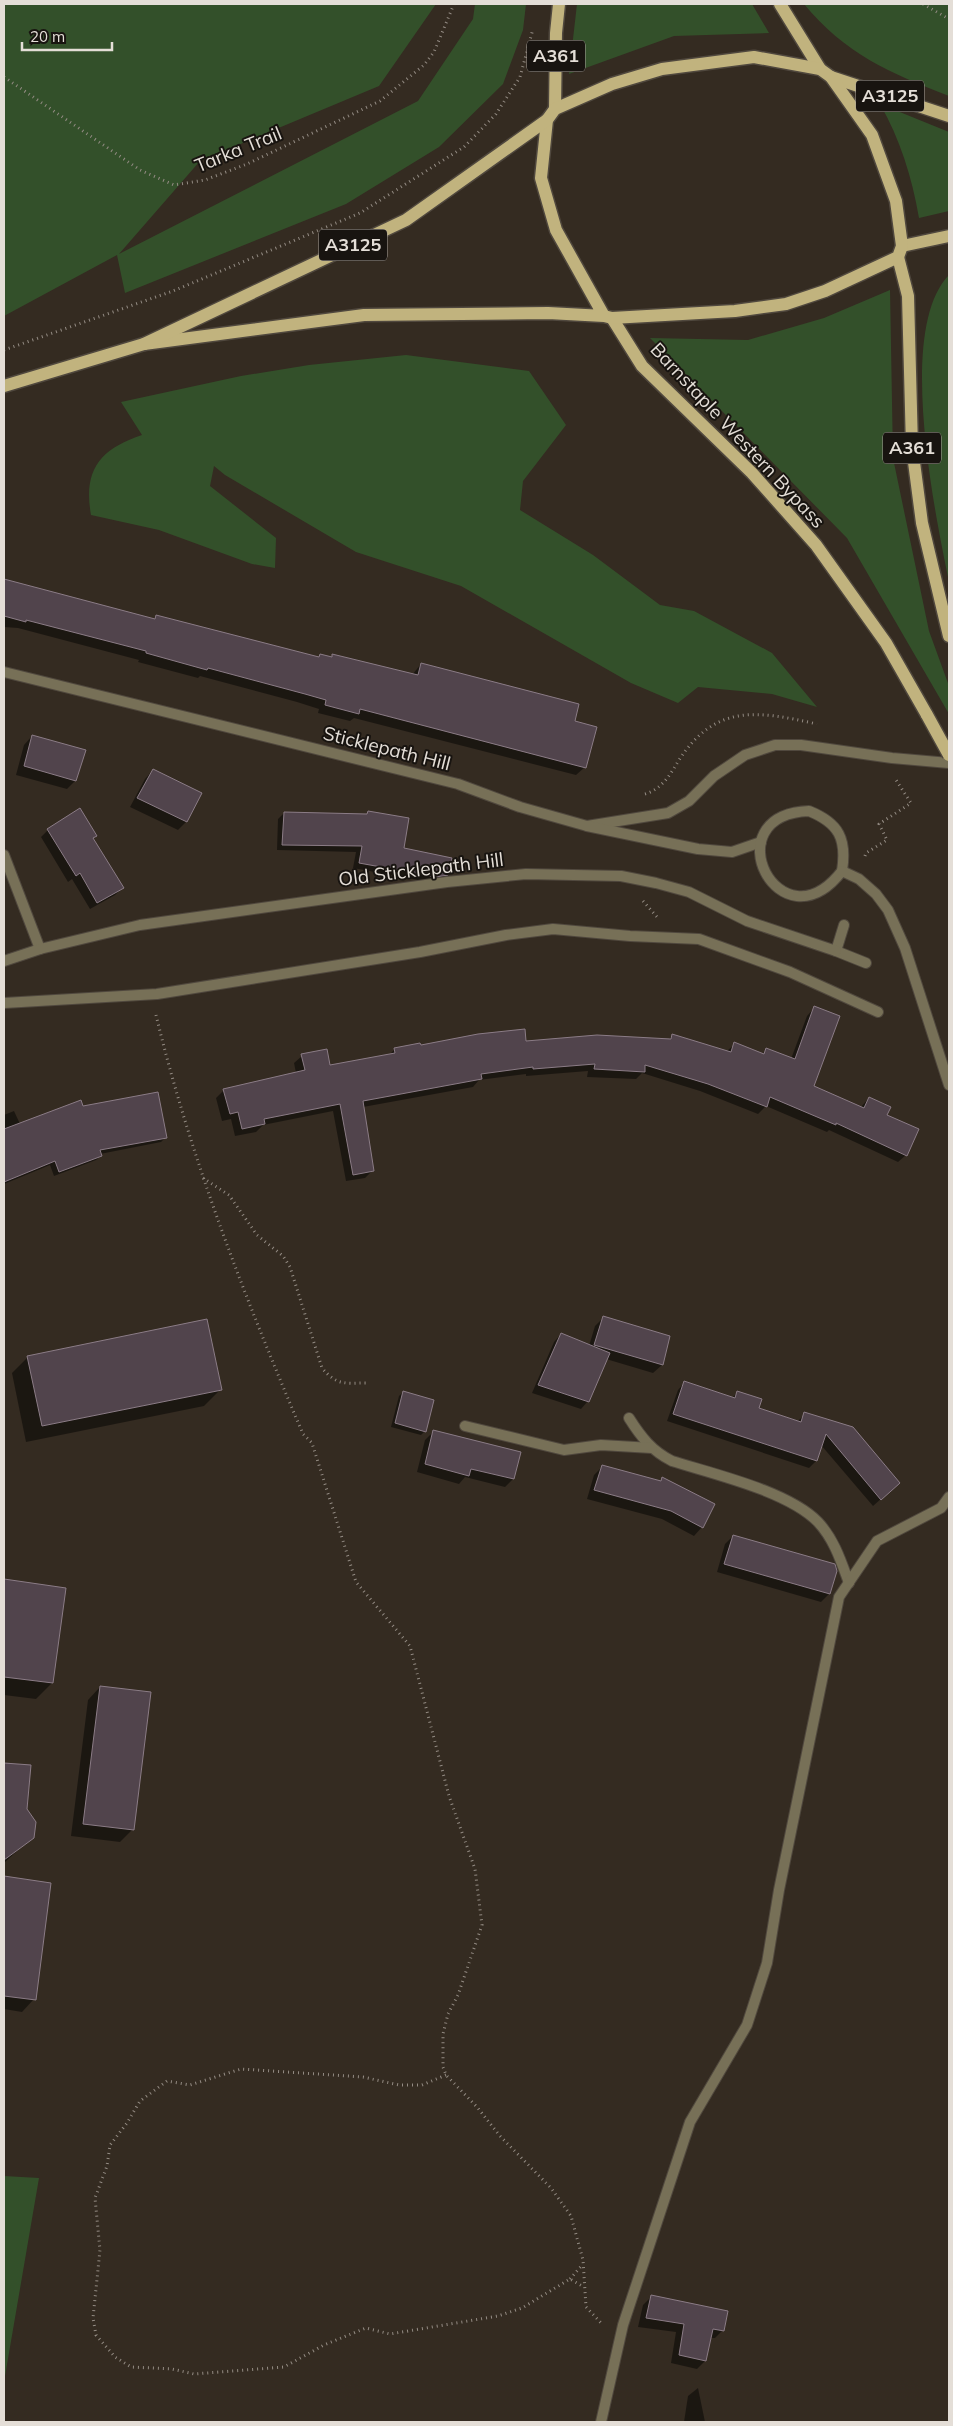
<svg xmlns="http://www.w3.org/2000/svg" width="953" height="2426" font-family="Mulish,sans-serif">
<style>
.green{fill:#33502a}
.shadow{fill:#0007}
.building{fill:#51444c;stroke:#8b7c86}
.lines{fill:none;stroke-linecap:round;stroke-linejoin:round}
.service-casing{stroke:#50483e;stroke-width:12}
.minor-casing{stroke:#50483e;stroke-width:12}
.primary-casing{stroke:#50483e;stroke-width:15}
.path{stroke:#948c84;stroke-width:3;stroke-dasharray:1 4;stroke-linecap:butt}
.service{stroke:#777057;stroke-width:10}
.minor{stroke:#777057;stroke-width:10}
.primary{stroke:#c1b37e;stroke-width:12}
.primary-bridge-casing{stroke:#50483e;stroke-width:15;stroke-linecap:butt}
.primary-bridge{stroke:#c1b37e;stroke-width:12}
.labels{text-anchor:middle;stroke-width:4;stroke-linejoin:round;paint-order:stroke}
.shield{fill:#181410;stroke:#a7a19b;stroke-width:1}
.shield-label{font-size:18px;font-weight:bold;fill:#e4ded7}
.street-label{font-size:19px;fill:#e4ded7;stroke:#181410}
</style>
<rect width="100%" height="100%" fill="#342b21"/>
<g class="green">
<path d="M 4,4 L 436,4 L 379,86 L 200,161 L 119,254 L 418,101 L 473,19 L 475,4 L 526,4 L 523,30 L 503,84 L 439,147 L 346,204 L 125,293 L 117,255 L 4,316 Z"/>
<path d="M 577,4 L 752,4 L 769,33 L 674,36 L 569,74 Z"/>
<path d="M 804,4 L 949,4 L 949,96 C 890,73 845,54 804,4 Z"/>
<path d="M 880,104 L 949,132 L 949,211 L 919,218 C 912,177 900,139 880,104 Z"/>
<path d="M 949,275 L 949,582 C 935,513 896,329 949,275 Z"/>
<path d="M 890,290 L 893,458 L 929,631 L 949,686 L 949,714 L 847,538 L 650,338 L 748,340 L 824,318 Z"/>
<path d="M 406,355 L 529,371 L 566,425 L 523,481 L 520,510 L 593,555 L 660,605 L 694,611 L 772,653 L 817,707 L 772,694 L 698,687 L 678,703 L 631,683 L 461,586 L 356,552 L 225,475 L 214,466 L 210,486 L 276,538 L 275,568 L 252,564 L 159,530 L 91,515 C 83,470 100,449 142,435 L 121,402 L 241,376 L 309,365 Z"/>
<path d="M 4,2176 L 39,2178 L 4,2382 Z"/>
</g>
<g class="shadow">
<path d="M 4,581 L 153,620 L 156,616 L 318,658 L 320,655 L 330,658 L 333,655 L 412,675 L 421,664 L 573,722 L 585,767 L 576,775 L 354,718 L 350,721 L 318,713 L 319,709 L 297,702 L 200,676 L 198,678 L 138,662 L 139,660 L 18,628 L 4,627 Z"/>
<path d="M 32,736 L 84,751 L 75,781 L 67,789 L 16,775 L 24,745 Z"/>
<path d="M 153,770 L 186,822 L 178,830 L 130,807 L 145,779 Z"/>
<path d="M 368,812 L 402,849 L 447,874 L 441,880 L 429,882 L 353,868 L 356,852 L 277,850 L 278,819 L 284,813 L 366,815 Z"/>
<path d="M 48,830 L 92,838 L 122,888 L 115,895 L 90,909 L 72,879 L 68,882 L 41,837 Z"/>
<path d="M 814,1008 L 813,1087 L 860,1108 L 869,1098 L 886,1116 L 906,1155 L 898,1162 L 829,1130 L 827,1132 L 766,1106 L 758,1114 L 700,1091 L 642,1073 L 636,1079 L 587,1077 L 588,1071 L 526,1076 L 526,1074 L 479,1080 L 473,1087 L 363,1107 L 372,1171 L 365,1178 L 346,1181 L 333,1111 L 263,1125 L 256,1132 L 235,1136 L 231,1119 L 222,1121 L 216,1098 L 223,1091 L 296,1073 L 294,1063 L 302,1056 L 329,1066 L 389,1055 L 395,1049 L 420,1046 L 668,1040 L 672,1036 L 727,1051 L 735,1044 L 762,1054 L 767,1050 L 791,1059 L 807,1016 Z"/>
<path d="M 82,1108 L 166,1137 L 161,1142 L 100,1154 L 101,1156 L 96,1160 L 54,1176 L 50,1165 L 4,1184 L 4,1115 L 14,1111 L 20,1124 Z"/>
<path d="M 603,1318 L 669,1337 L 662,1365 L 653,1373 L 606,1359 L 588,1401 L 581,1409 L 532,1393 L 554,1342 L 561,1334 L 589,1346 L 595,1326 Z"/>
<path d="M 28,1357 L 220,1390 L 204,1406 L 26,1442 L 12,1373 Z"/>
<path d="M 685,1382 L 732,1398 L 738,1392 L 757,1409 L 798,1421 L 805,1414 L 891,1490 L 873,1506 L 821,1445 L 816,1461 L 809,1468 L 667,1421 L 678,1390 Z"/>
<path d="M 403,1392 L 425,1431 L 421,1435 L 391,1427 L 399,1396 Z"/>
<path d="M 434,1431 L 513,1479 L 505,1487 L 465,1477 L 459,1484 L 417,1472 L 425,1440 Z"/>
<path d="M 602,1467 L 659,1482 L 663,1478 L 702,1527 L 694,1536 L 662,1519 L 587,1499 L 594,1475 Z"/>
<path d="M 733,1536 L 829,1594 L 821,1602 L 717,1572 L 725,1544 Z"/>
<path d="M 4,1581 L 64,1589 L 52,1683 L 36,1699 L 4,1695 Z"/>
<path d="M 100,1687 L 133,1829 L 120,1842 L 71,1836 L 88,1700 Z"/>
<path d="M 4,1764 L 30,1766 L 26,1810 L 32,1837 L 4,1863 Z"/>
<path d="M 4,1878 L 50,1884 L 34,1999 L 22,2012 L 4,2009 Z"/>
<path d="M 651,2297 L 723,2330 L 715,2338 L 710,2338 L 705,2361 L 697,2369 L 671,2363 L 676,2332 L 638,2327 L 643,2305 Z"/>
<path d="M 698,2388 L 705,2422 L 684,2422 L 688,2396 Z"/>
</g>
<g class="building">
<path d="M 4,579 L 155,619 L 156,615 L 319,657 L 320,654 L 332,657 L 332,654 L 418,675 L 421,663 L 579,704 L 575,721 L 597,727 L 586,768 L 360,709 L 359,714 L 325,705 L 326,700 L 305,694 L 208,668 L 207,670 L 146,653 L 146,651 L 26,620 L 26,622 L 4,616 Z"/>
<path d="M 32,735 L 86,750 L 76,781 L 24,766 Z"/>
<path d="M 153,769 L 202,793 L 187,822 L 137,798 Z"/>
<path d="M 80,808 L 97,836 L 93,838 L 124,888 L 97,903 L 80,873 L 76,876 L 47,829 Z"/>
<path d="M 368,811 L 409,818 L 404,848 L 452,858 L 448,875 L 436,877 L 359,863 L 362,846 L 282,845 L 284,812 L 367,814 Z"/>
<path d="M 814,1006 L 840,1016 L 814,1086 L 864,1108 L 869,1097 L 891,1107 L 887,1115 L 919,1129 L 907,1156 L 836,1123 L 836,1125 L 770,1097 L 767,1107 L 708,1084 L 645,1065 L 645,1072 L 594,1069 L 595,1064 L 533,1069 L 533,1067 L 481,1074 L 482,1079 L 363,1101 L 374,1171 L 353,1175 L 340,1104 L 264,1119 L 265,1124 L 242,1129 L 238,1112 L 230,1114 L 223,1089 L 305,1070 L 301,1054 L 327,1049 L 330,1065 L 395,1053 L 394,1048 L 420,1043 L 421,1045 L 478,1034 L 525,1029 L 526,1041 L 597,1035 L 671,1039 L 672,1034 L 731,1052 L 734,1042 L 764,1054 L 766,1048 L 795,1059 Z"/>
<path d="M 158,1092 L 167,1138 L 100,1150 L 102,1156 L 59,1172 L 55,1161 L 4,1182 L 4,1129 L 81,1100 L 83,1106 Z"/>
<path d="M 603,1316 L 670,1336 L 663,1365 L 594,1345 Z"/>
<path d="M 207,1319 L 222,1390 L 42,1426 L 27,1356 Z"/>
<path d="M 561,1333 L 610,1353 L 589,1402 L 538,1385 Z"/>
<path d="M 684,1381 L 735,1398 L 737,1391 L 762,1399 L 759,1408 L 801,1422 L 804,1412 L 853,1427 L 900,1483 L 881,1500 L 826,1434 L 817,1461 L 673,1414 Z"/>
<path d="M 403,1391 L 434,1400 L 426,1432 L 395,1423 Z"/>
<path d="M 433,1430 L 521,1452 L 514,1479 L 471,1469 L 469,1476 L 425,1464 Z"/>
<path d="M 602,1465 L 661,1481 L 662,1477 L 715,1504 L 703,1528 L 671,1511 L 594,1490 Z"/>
<path d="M 733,1535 L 835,1564 L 837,1571 L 830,1594 L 724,1564 Z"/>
<path d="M 4,1579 L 66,1588 L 53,1683 L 4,1677 Z"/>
<path d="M 100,1686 L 151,1692 L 134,1830 L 83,1824 Z"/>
<path d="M 4,1763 L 31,1765 L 27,1809 L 36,1822 L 34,1838 L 4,1860 Z"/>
<path d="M 4,1876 L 51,1883 L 36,2000 L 4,1996 Z"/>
<path d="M 651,2295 L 728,2311 L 724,2331 L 713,2329 L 706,2361 L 679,2355 L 684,2324 L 646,2318 Z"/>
</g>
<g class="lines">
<g class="service-casing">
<g id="service">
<path d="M 587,826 L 668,813 L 689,801 L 714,776 L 745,755 L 775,745 L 801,745 L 892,758 L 949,763"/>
<path d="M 844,925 L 836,951 L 866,963"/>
<path d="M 629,1418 C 641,1437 652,1451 672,1461 C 713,1474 788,1491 818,1522 C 834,1539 841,1561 849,1583"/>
<path d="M 465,1426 L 564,1450 L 601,1445 L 652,1448"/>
</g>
</g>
<g class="minor-casing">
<g id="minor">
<path d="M 4,672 L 458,784 L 520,807 L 587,826 L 698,849 L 732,852 L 761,842"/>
<path d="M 809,811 C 839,823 847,839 842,871 C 780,951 711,815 809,811 Z"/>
<path d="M 4,855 L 40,949"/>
<path d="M 842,871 L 859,879 L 876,894 L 888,910 L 905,948 L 949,1085"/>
<path d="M 4,961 L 40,949 L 140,925 L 447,882 L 526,874 L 621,876 L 656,883 L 689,892 L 747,921 L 836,951"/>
<path d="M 4,1003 L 157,994 L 420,952 L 506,935 L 553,929 L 630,936 L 699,939 L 790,972 L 878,1012"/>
<path d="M 601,2422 L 623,2325 L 690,2122 L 747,2025 L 767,1963 L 779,1890 L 839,1597 L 877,1541 L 941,1508 L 949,1497"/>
</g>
</g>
<g class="primary-casing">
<g id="primary">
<path d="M 780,4 L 820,69"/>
<path d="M 831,77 L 949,116"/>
<path d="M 555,109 L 556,33 L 559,4"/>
<path d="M 902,246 L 949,236"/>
<path d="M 898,257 L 908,296 L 912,447 L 922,523 L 949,636"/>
<path d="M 612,318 L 642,366 L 752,473 L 816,545 L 886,643 L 927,715"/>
<path d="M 144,344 L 364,315 L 548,313 L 604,316 L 612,318 L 735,311 L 786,304 L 825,291 L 898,257 L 902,246 L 896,201 L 872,135 L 831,77 L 820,69 L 754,57 L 662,69 L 612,84 L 555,109 L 547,120 L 541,178 L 556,230 L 604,316"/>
<path d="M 4,386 L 144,344 L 406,220 L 547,120"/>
</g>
</g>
<g class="path">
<path d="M 923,4 L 949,19"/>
<path d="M 4,77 L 140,170 L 174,185 L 205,180 L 247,164 L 380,101 L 424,65 L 434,52 L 454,4"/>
<path d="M 4,350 L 173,291 L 360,213 L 464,147 L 496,114 L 520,77 L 533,29"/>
<path d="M 645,794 C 662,789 670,775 679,760 C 716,703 758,711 817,724"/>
<path d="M 865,856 L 866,853 L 887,840 L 879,824 L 911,803 L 896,780"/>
<path d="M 643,901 L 657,917"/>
<path d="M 156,1015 C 191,1160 245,1298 303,1434 L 312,1443 L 356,1582 L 410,1646 L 449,1796 L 475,1869 L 482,1925 L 458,1995 L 448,2014 L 443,2034 L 443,2067 L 446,2075 L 477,2107 L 500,2136 L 551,2188 L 571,2216 L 583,2260 L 586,2307 L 603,2325"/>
<path d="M 203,1178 L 229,1195 L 257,1235 L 283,1256 L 290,1267 L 322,1368 C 337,1386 345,1383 366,1383"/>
<path d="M 446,2075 L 422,2085 L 399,2085 L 363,2077 L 241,2069 L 190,2085 L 167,2081 L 140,2101 L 127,2123 L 110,2145 L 107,2166 L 95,2198 L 100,2250 L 93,2318 L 96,2335 L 115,2357 L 131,2367 L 172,2369 L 194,2374 L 284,2367 L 324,2345 L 366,2328 L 390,2334 L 498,2316 L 522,2308 L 570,2279 L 584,2287"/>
<path d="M 570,2279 L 583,2264"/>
</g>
<use href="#service" class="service"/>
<use href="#minor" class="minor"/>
<use href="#primary" class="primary"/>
<g class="primary-bridge-casing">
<path id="primary-bridge" d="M 927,715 L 949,755"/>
</g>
<use href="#primary-bridge" class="primary-bridge"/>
</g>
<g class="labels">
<g class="shield">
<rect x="527" y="40.5" width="58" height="31" rx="4"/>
<rect x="856" y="80.5" width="68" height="31" rx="4"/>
<rect x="319" y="229.5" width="68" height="31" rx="4"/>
<rect x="883" y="432.5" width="58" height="31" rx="4"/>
</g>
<g class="shield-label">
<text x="556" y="62">A361</text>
<text x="890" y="102">A3125</text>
<text x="353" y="251">A3125</text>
<text x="912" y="454">A361</text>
</g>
<g class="street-label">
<text transform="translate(238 149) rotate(-22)" y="7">Tarka Trail</text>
<text transform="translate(738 435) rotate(47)" y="7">Barnstaple Western Bypass</text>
<text transform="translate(387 748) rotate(14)" y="7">Sticklepath Hill</text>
<text transform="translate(421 869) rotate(-7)" y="7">Old Sticklepath Hill</text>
</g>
</g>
<rect width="953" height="2426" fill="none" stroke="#e4ded7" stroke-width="10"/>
<path d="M22 42v8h90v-8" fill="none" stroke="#e4ded7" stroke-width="2.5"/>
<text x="30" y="42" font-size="15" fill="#e4ded7" stroke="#181410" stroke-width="4" paint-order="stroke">20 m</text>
</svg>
